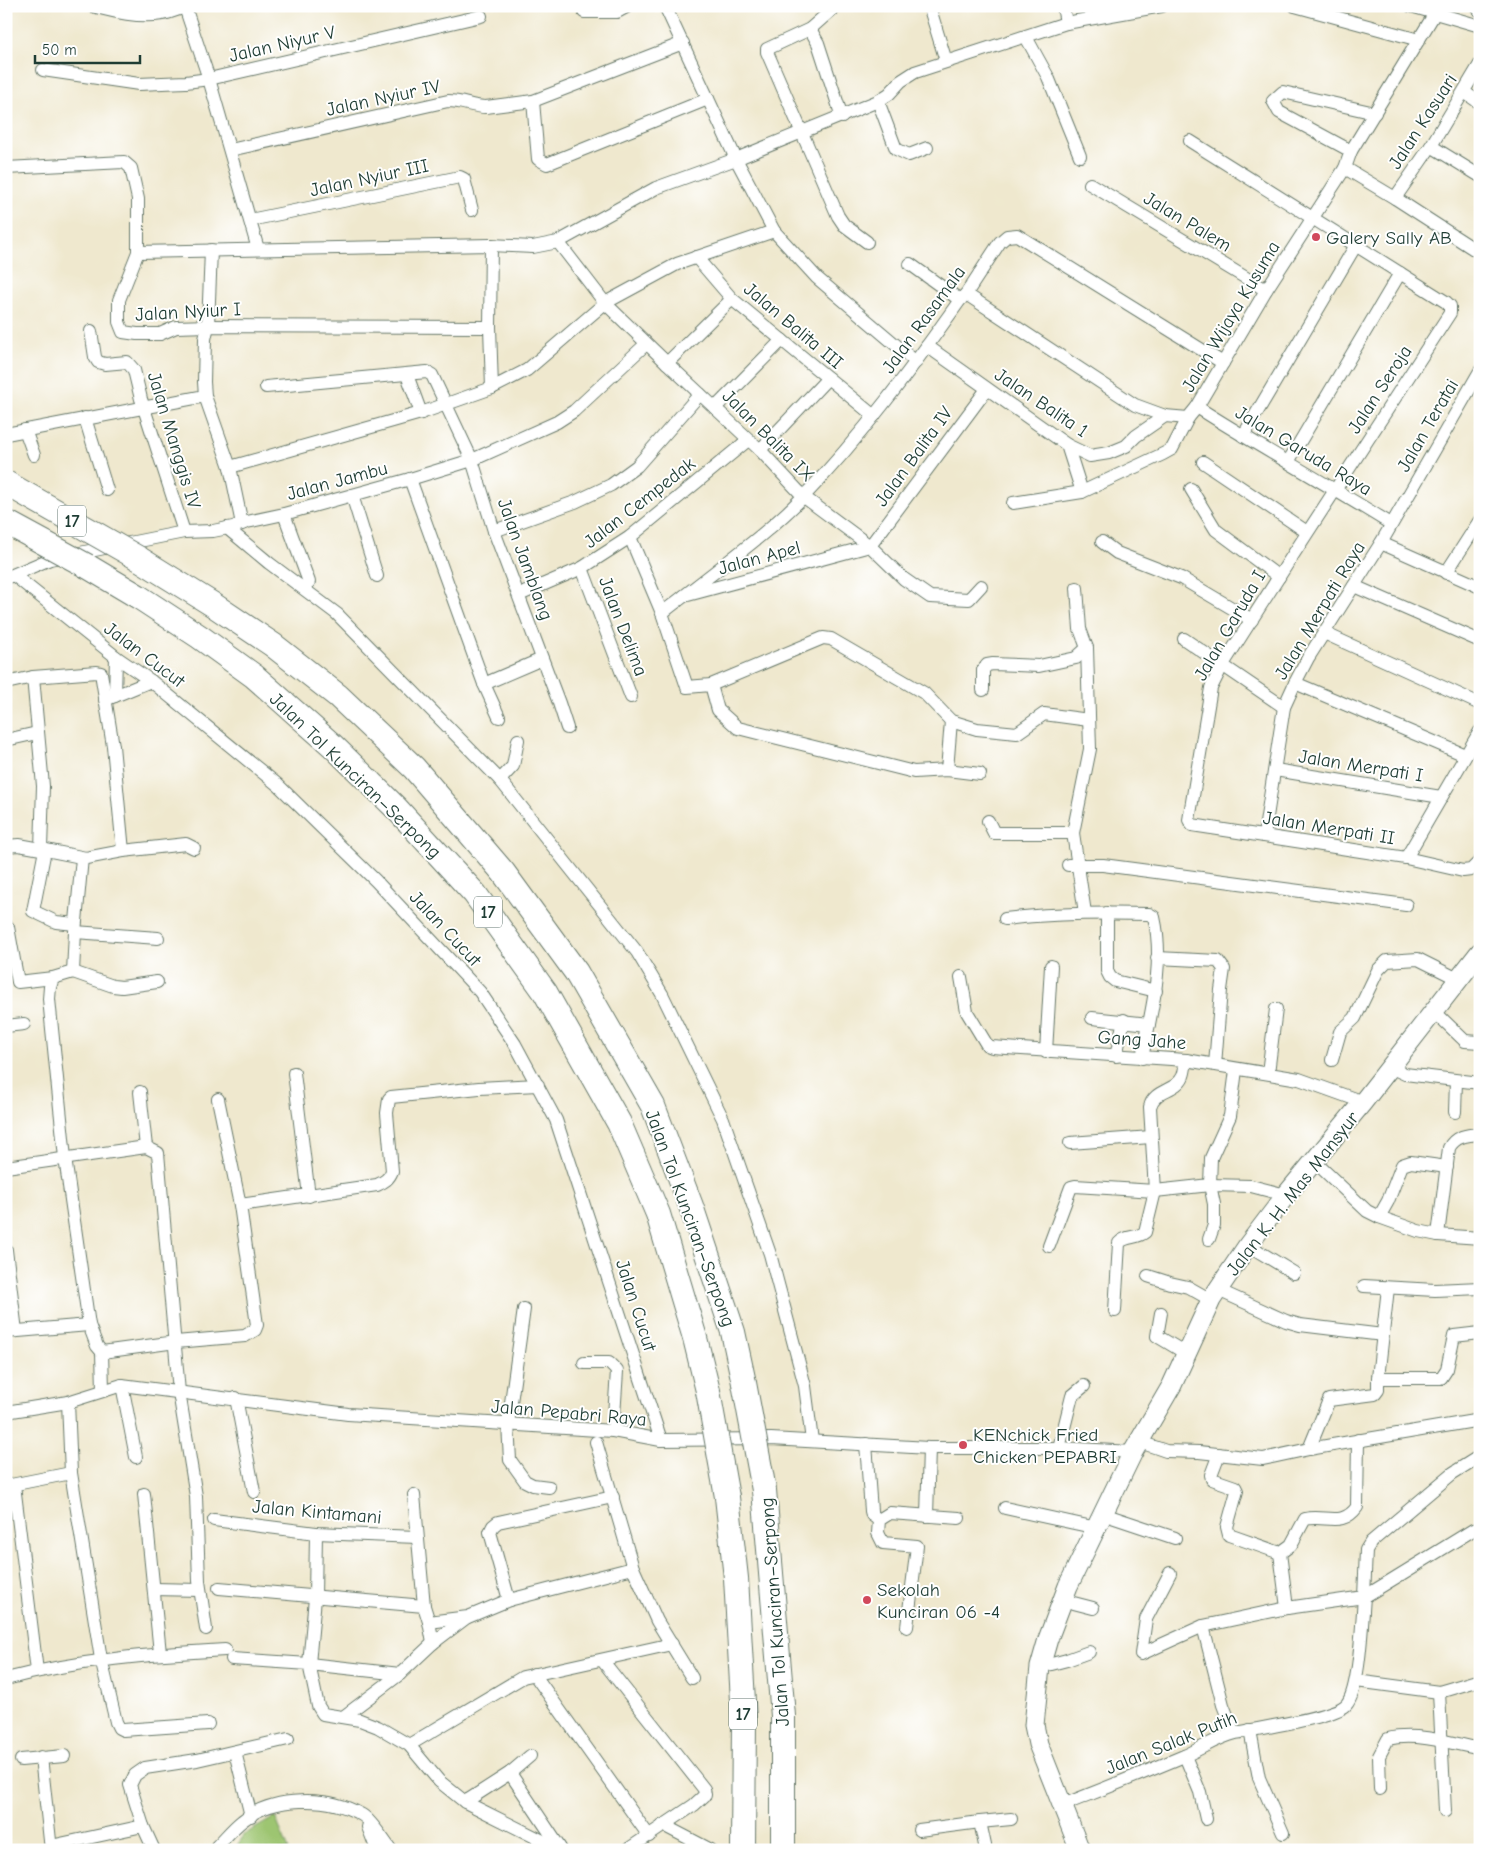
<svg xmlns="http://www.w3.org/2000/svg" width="1486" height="1856" font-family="'Comic Neue',sans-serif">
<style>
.green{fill:#9dc571;stroke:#5e8152}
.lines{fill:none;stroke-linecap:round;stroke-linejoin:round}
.street-casing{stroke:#68796a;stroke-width:14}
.secondary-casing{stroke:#68796a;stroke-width:21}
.highway-casing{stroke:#68796a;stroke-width:26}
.street{stroke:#fff;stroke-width:12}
.secondary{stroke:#fff;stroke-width:19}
.highway{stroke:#fff;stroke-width:24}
.highway-bridge-casing{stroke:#68796a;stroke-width:26;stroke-linecap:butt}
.highway-bridge{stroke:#fff;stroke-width:24}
.poi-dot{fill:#d1495b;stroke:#fff;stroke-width:2}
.labels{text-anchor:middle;stroke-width:4;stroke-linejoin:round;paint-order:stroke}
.shield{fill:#fff;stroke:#627771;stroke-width:1}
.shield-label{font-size:18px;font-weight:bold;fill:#1f3d34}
.street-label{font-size:19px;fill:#1f3d34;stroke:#fff}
.poi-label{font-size:19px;fill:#1f3d34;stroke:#fff;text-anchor:start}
</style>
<rect width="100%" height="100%" fill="#fff"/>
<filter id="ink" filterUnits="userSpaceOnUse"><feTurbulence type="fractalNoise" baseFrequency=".02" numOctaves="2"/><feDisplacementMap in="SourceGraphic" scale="10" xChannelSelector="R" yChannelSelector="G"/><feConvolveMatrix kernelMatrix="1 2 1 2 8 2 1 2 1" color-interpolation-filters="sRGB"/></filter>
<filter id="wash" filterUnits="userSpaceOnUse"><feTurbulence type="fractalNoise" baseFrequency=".0096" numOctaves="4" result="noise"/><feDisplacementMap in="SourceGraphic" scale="20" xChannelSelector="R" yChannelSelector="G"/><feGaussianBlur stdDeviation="1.12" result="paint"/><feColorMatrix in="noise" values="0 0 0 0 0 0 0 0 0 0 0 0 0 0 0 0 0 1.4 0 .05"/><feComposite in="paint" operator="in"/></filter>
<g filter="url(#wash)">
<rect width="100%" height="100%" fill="#efe8ce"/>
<path class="green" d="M 275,1817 L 289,1850 L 234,1850 L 245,1834 Z"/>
</g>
<g filter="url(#ink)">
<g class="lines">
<g class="street-casing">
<g id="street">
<path d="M 92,6 C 115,12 139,18 162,14 C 171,13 180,8 189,6"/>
<path d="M 665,6 L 736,159 L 774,231 L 817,278 L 916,362"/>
<path d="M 836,6 L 810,29 L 767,49 L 767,52 L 838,216 L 844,225 L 867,242"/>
<path d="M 1063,6 L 1066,23"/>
<path d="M 1295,6 L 1419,40"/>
<path d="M 1411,6 L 1480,26"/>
<path d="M 1476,6 L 1480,11"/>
<path d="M 185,7 L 209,79 L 258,249"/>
<path d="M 930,9 L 946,61"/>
<path d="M 584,12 L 617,12 L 628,6"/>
<path d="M 810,29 L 818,43 L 842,117"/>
<path d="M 1026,37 L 1048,77 L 1080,156"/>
<path d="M 43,70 L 139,84 L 186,82 L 209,79 L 481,16"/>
<path d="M 1464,92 L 1480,103"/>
<path d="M 533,101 L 538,159 L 547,164 L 708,99"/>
<path d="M 878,101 L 896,149 L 909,155 L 927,148"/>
<path d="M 1190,141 L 1446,302 L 1450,306 L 1450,313 L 1291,558 L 1222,666 L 1211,688 L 1189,820 L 1192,825 L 1406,858 L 1463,871 L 1471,870 L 1480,861"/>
<path d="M 1431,146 L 1480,176"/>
<path d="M 230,150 L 448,101 C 463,101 472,107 486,107 L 533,101 L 683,43"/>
<path d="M 1351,151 L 1279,112 L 1273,101 L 1283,92 L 1375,113"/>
<path d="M 6,168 L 124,162 L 131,168 L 138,199 L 138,252 L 119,300 L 119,322 L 123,332 L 137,334 L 160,334 L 176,327 L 208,326 L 490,327"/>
<path d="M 1345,168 L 1395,198 L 1480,253"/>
<path d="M 1090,184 L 1266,290"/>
<path d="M 1395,198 L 1431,146 L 1480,64"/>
<path d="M 250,220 L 460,177 L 464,179 L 465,183 L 472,210"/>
<path d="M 558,242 L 605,303 L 667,363 L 760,450 L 804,497 L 870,546 L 904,579 L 930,597 L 969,599 L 981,586"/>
<path d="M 491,245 L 490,327 L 492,388"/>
<path d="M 211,250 L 208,326 L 205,339 L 204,382 L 205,396 L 230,467 L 242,524"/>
<path d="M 138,252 L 491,245 L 533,247 L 558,242 L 656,188 L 736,159 L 878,101 L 889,94 L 901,81 L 915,72 L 1066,23 L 1162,6"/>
<path d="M 696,257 L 732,299 L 874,416"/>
<path d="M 910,264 L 960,300"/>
<path d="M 966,294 L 1135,405 L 1165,416 L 1188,418 L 1197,407 L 1266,290 L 1345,168 L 1351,151 L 1435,13"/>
<path d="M 91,331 L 95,357 L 98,362 L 105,364 L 127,362 L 134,370 L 141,399 L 184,532"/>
<path d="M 927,346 L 1067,445 L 1090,456 L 1109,453 L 1126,446 L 1136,436 L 1165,416"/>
<path d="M 667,363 L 732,299"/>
<path d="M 407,375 L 421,413"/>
<path d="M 266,387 L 427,372 L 432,375 L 472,460 L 494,531 L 559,703 L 567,728"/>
<path d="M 1197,407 C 1261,448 1327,484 1391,524"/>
<path d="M 715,408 L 782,340"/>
<path d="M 85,418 L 107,490"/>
<path d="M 25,430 L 34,455"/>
<path d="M 6,434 L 205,396"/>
<path d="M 1243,436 L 1356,245"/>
<path d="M 1067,445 L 1082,492"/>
<path d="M 760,450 L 828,378"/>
<path d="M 1203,462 L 1307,532"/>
<path d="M 1288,462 L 1400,273"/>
<path d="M 230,467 L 421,413 L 492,388 L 527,370 L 605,303 L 677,264 L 774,231"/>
<path d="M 410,479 L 484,684 L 499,717"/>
<path d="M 1191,489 L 1216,530 L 1279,577"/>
<path d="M 352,495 L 377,576"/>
<path d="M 1013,503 L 1082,492 L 1163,454 L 1172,449 L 1188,418"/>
<path d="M 284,514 L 309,582"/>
<path d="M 227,528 L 269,563 L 337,614 L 500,780 L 637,952 L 662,994 L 723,1119 L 770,1254 L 805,1386 L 812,1441"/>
<path d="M 494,531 L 575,502 L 611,485 L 637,466 L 700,394"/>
<path d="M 630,537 L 662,613 L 687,687 L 711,685 L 823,638 L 831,639 L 924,693 L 951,721 L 977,729 L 1017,733 L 1044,714 L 1089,720"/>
<path d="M 1102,542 L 1117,553 L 1181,578 L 1252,620"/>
<path d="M 1381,543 L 1480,587"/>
<path d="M 582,568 L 631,697"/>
<path d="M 1446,573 L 1480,520"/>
<path d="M 15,576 L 116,657 L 151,681 L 278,785 L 376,881 L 480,992 L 515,1044 L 556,1120 L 661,1440"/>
<path d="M 8,577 L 50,559 L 184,532 L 213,531 L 233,527 L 247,522 L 284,514 L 410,479 L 472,460 L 557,422 L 574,411 L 646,344"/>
<path d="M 1354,586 L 1480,641"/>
<path d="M 519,595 L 582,568 L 630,537 L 748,440"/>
<path d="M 684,596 C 724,564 768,533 804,496 C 862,436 912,368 960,300 L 966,294 L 1000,242 L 1007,236 L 1017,235 L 1223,363"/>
<path d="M 662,613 L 684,596 L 870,546 L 987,389"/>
<path d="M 1324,633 L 1480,704"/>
<path d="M 1184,639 L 1284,707"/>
<path d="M 33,677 L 43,786 L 41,849"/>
<path d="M 6,683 L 33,677 L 97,672 L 101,673 L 113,746 L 123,851"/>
<path d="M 1295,683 L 1465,755"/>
<path d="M 484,684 L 542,659"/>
<path d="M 711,685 L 718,710 L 738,728 L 914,772 L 947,770 L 980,774"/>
<path d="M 983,690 L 983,670 L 987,665 L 993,664 L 1039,666 L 1076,658 L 1087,648"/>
<path d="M 115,696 L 116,657"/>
<path d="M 105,700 L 151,681"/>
<path d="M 6,740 L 37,733"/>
<path d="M 947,770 L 951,721"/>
<path d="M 1275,770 L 1441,797"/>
<path d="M 500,780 L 513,766 L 518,740"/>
<path d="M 988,821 L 994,833 L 1073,833 L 1090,749 L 1087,648 L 1080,629 L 1077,588"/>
<path d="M 1073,833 L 1085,913"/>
<path d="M 1264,836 L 1284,707 L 1295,683 L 1308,658 L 1381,543 L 1480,371"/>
<path d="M 6,846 L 19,845 L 41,849 L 86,858 L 123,851 L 186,844 L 194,848"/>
<path d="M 45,850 L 33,911 L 56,922 L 75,924"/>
<path d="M 1406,858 L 1480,731"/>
<path d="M 1068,865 L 1103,865 L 1406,905"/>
<path d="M 1107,913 L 1107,971 L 1110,977 L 1115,981 L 1156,991"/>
<path d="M 1005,919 C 1053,913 1101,913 1149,914 L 1154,917 C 1165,964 1151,1012 1142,1058"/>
<path d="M 8,927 L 18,982 L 53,978 L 73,972 L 75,932 L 82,858"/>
<path d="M 75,932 L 158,938"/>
<path d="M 1157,958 L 1218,961 L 1224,969 L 1221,990 L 1215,1065"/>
<path d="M 73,972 L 113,986 L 122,987 L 157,982"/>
<path d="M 961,977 L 967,1012 L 987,1045 L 992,1047 L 1186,1060 L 1299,1079 L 1363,1102"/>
<path d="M 53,978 L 50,987 L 49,999 L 65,1158 L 89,1325 L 97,1346 L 102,1352 L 103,1390"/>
<path d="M 1434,1011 L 1465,1041 L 1480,1042"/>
<path d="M 1092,1018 L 1149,1024"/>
<path d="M 6,1026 L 24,1024"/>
<path d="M 1046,1052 L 1051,966"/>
<path d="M 1116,1056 L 1124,1020"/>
<path d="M 1332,1060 L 1340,1032 L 1355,1018 L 1378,970 L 1387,961 L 1418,959 L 1458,979"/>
<path d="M 1390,1067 L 1405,1074 L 1480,1083"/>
<path d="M 294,1073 L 309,1196"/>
<path d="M 1268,1073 L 1276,1009"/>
<path d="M 140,1092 L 146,1147"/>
<path d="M 1455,1112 L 1456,1081"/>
<path d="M 1070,1143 L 1151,1137"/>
<path d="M 1314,1161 L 1367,1211 L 1379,1217 L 1418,1231 L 1438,1235 L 1480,1238"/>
<path d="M 6,1167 L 146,1147 L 158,1153 L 179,1392 L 196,1496 L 199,1581 L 206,1629"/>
<path d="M 240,1205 L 377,1185 C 384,1182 389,1179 392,1171 L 387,1113 L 389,1099 L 391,1097 L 479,1088 L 538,1085"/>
<path d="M 1379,1217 L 1388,1201 L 1402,1165 L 1411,1162 L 1447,1167"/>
<path d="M 1438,1235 L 1449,1148 C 1455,1136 1467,1135 1480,1134"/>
<path d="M 1209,1239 L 1214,1225 L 1214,1204 L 1210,1185 L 1211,1158 L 1230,1116 L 1236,1070"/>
<path d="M 1248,1245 L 1294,1273"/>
<path d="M 1049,1246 L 1071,1187 L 1075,1186 L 1155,1191 L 1210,1185 L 1251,1186 L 1286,1195"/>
<path d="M 6,1250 L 16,1331"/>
<path d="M 1148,1276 L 1170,1283 L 1188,1287 L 1211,1300"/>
<path d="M 1364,1286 L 1435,1290 L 1480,1288"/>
<path d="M 1218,1290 L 1286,1321 L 1300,1325 L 1383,1335"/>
<path d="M 524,1309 L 508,1424 L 510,1460 L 525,1481 L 533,1485 L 549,1487"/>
<path d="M 1115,1311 L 1119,1243 C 1126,1235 1137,1239 1145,1232 L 1155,1191 L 1150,1107 C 1154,1089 1176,1092 1183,1076 C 1185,1071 1185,1065 1186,1060"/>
<path d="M 1161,1313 L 1157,1336 L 1187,1354"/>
<path d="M 6,1332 L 89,1325"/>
<path d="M 102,1352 L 176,1342 L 245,1336 L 255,1330 L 257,1325 L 240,1205 L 218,1099"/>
<path d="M 584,1363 L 609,1363 L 617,1371 L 613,1431"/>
<path d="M 1378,1378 L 1441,1378 L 1447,1369 L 1454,1336 L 1480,1333"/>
<path d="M 122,1385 L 136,1457"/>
<path d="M 236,1398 L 254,1492"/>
<path d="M 68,1402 L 71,1473 L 101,1659 L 116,1722 L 119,1728 L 123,1730 L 208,1724"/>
<path d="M 6,1412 L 68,1402 L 122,1385 L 348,1414 L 613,1431 L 661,1440 L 771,1439 L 929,1448 L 1059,1448 L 1133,1452"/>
<path d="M 596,1442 L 633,1568 L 657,1621 L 692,1678"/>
<path d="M 1140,1442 L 1166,1451 L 1199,1452 L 1263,1459 L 1309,1449 L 1480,1420"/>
<path d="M 866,1444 L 871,1511 L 872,1515 L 879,1520"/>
<path d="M 1059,1448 L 1072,1396 L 1084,1386"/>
<path d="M 1309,1449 L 1329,1400 L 1375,1394 L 1378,1390 L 1378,1378 L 1388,1288"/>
<path d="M 1219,1454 L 1211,1475 L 1212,1479 L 1235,1487 L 1237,1491 L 1227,1527 L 1229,1535 L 1280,1553"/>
<path d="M 14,1485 L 37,1671"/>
<path d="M 6,1486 L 71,1473"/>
<path d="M 144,1494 L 160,1653"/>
<path d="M 414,1495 L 424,1606 L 429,1622 L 433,1643"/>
<path d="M 1005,1508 L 1097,1528"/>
<path d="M 1103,1514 L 1175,1538"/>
<path d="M 927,1516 L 929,1448"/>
<path d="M 214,1520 L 316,1533 L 417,1537"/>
<path d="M 316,1533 L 315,1598 L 309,1664 L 318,1706 L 323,1714 L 360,1720 L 378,1727 L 409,1745 L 439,1781 L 465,1802 L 561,1850"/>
<path d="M 1170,1573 L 1146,1619 L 1141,1654 L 1203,1626"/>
<path d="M 219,1588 L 424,1606"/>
<path d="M 154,1589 L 200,1590"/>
<path d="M 509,1600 L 490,1532 L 493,1526 L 498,1522 L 613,1497"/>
<path d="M 1062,1600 L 1093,1608"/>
<path d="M 1287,1608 L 1280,1553 L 1291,1545 L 1305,1519 C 1325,1514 1342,1528 1357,1507 L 1358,1440"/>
<path d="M 429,1622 L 468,1617 L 509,1600 L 633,1568"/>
<path d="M 907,1627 L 917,1546 L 883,1543 L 878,1533 L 879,1520 L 890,1513 L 959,1518"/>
<path d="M 232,1659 L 309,1664 L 400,1674"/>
<path d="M 602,1660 L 704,1789 L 705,1795 L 694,1805 L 627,1850"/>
<path d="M 1040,1667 L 1067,1660 L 1089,1652"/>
<path d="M 534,1674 L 649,1836"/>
<path d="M 6,1679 C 78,1660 151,1654 225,1650"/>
<path d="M 1356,1681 L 1439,1692 L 1480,1680"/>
<path d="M 1439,1692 L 1445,1811"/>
<path d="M 343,1717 L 400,1674 L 433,1643 L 466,1618"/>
<path d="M 1250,1730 L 1259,1778 L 1283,1833"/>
<path d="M 1234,1733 L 1223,1705 L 1203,1626 L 1287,1608 L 1364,1597 L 1366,1550 L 1371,1542 L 1453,1473 L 1480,1456"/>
<path d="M 409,1745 L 523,1677 L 672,1644"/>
<path d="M 235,1752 L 251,1816"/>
<path d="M 1185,1756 L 1200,1792 L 1206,1819"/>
<path d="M 41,1757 L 51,1850"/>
<path d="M 21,1760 L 64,1756"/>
<path d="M 510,1773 L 560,1848"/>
<path d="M 1380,1789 L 1379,1756 L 1388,1739 C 1414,1732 1453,1743 1480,1749"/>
<path d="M 465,1802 L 510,1773 L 530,1756"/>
<path d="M 1063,1805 C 1103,1789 1144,1773 1184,1756 C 1201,1749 1218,1737 1236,1733 C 1258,1728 1333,1718 1346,1705 C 1360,1690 1362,1620 1364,1597 L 1473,1530 L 1480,1528"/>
<path d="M 980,1822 L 1011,1819"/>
<path d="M 663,1825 L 711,1850"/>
<path d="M 143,1826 L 130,1785 L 135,1775 L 145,1768 L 197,1760 L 288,1739"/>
<path d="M 368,1827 L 377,1850"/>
<path d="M 919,1830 L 980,1822 L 986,1850"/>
<path d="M 51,1846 L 143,1826 L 154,1850"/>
<path d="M 216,1850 L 217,1846 C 225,1838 233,1828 242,1821 C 272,1796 328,1795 362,1815 C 372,1821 383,1840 391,1850"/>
</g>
</g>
<g class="secondary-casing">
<path id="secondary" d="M 1080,1850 L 1038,1744 L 1034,1725 L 1040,1667 L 1048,1639 L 1068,1586 L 1133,1452 L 1172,1385 L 1211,1300 L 1248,1245 L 1286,1195 L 1363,1102 L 1480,952"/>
</g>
<g class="highway-casing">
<g id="highway">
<path d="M 138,558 L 212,604 L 273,645 L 338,696 L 414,768 L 503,872 L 576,972 L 653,1106 L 691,1206 L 733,1332 L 744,1383"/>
<path d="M 87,566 L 139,597 L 200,637 L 254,676 L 333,746 L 396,808 L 475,894 L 545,992 L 619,1123 L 658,1214 L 695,1338 L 708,1391"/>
<path d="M 764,1490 L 783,1716 L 783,1850"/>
<path d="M 727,1497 L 736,1578 L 744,1719 L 743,1850"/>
</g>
</g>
<use href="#street" class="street"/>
<use href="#secondary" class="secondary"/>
<use href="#highway" class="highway"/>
<g class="highway-bridge-casing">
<g id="highway-bridge">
<path d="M 6,483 L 138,558"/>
<path d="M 6,522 L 87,566"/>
<path d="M 744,1383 L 764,1490"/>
<path d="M 708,1391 L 727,1497"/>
</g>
</g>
<use href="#highway-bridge" class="highway-bridge"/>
</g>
</g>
<g class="poi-dot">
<circle cx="1316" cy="237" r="5"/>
<circle cx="963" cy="1445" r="5"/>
<circle cx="867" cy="1600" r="5"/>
</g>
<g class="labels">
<g class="shield">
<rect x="58" y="505.5" width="28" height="31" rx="4"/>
<rect x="474" y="896.5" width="28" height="31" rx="4"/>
<rect x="729" y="1698.5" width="28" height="31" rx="4"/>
</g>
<g class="shield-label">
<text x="72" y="527">17</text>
<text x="488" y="918">17</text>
<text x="743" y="1720">17</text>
</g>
<g class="street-label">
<text transform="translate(282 43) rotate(-13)" y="7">Jalan Niyur V</text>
<text transform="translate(383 97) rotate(-12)" y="7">Jalan Nyiur IV</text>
<text transform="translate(1422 121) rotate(-57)" y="7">Jalan Kasuari</text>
<text transform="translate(369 177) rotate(-12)" y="7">Jalan Nyiur III</text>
<text transform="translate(1188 221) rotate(31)" y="7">Jalan Palem</text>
<text transform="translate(188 311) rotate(-3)" y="7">Jalan Nyiur I</text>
<text transform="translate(1230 316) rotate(-59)" y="7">Jalan Wijaya Kusuma</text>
<text transform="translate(923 319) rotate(-54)" y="7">Jalan Rasamala</text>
<text transform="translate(794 325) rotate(40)" y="7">Jalan Balita III</text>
<text transform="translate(1379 389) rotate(-57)" y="7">Jalan Seroja</text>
<text transform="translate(1042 402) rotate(34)" y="7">Jalan Balita 1</text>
<text transform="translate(1427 425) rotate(-60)" y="7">Jalan Teratai</text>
<text transform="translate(769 435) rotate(45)" y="7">Jalan Balita IX</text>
<text transform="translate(175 440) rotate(73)" y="7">Jalan Manggis IV</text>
<text transform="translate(1304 450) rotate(31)" y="7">Jalan Garuda Raya</text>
<text transform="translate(913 456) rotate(-54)" y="7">Jalan Balita IV</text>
<text transform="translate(337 480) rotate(-15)" y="7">Jalan Jambu</text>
<text transform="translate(639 502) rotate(-38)" y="7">Jalan Cempedak</text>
<text transform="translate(759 557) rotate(-15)" y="7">Jalan Apel</text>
<text transform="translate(526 559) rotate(70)" y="7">Jalan Jamblang</text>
<text transform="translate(1319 610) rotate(-59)" y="7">Jalan Merpati Raya</text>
<text transform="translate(1229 625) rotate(-60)" y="7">Jalan Garuda I</text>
<text transform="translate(624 626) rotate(69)" y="7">Jalan Delima</text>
<text transform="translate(145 654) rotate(37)" y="7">Jalan Cucut</text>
<text transform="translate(1361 765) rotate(9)" y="7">Jalan Merpati I</text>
<text transform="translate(356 775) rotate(44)" y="7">Jalan Tol Kunciran–Serpong</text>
<text transform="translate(1329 827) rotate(9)" y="7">Jalan Merpati II</text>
<text transform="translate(446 928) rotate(47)" y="7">Jalan Cucut</text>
<text transform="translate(1142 1039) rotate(4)" y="7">Gang Jahe</text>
<text transform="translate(1292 1193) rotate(-52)" y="7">Jalan K. H. Mas Mansyur</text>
<text transform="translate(691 1218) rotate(70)" y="7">Jalan Tol Kunciran–Serpong</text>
<text transform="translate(637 1305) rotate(72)" y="7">Jalan Cucut</text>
<text transform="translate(569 1412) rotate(5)" y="7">Jalan Pepabri Raya</text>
<text transform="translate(317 1511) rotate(5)" y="7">Jalan Kintamani</text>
<text transform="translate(774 1612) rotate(-94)" y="7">Jalan Tol Kunciran–Serpong</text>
<text transform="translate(1171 1742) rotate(-22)" y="7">Jalan Salak Putih</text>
</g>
<g class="poi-label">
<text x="1326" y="244">Galery Sally AB</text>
<text x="973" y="1441">KENchick Fried<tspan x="973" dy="22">Chicken PEPABRI</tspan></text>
<text x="877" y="1596">Sekolah<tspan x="877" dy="22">Kunciran 06 -4</tspan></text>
</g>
</g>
<rect width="1486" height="1856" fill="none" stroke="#fff" stroke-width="25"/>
<path d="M35 55v8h105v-8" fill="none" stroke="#1f3d34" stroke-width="2.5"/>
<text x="42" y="55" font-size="15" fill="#1f3d34" stroke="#ffffff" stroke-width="4" paint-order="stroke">50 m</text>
</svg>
